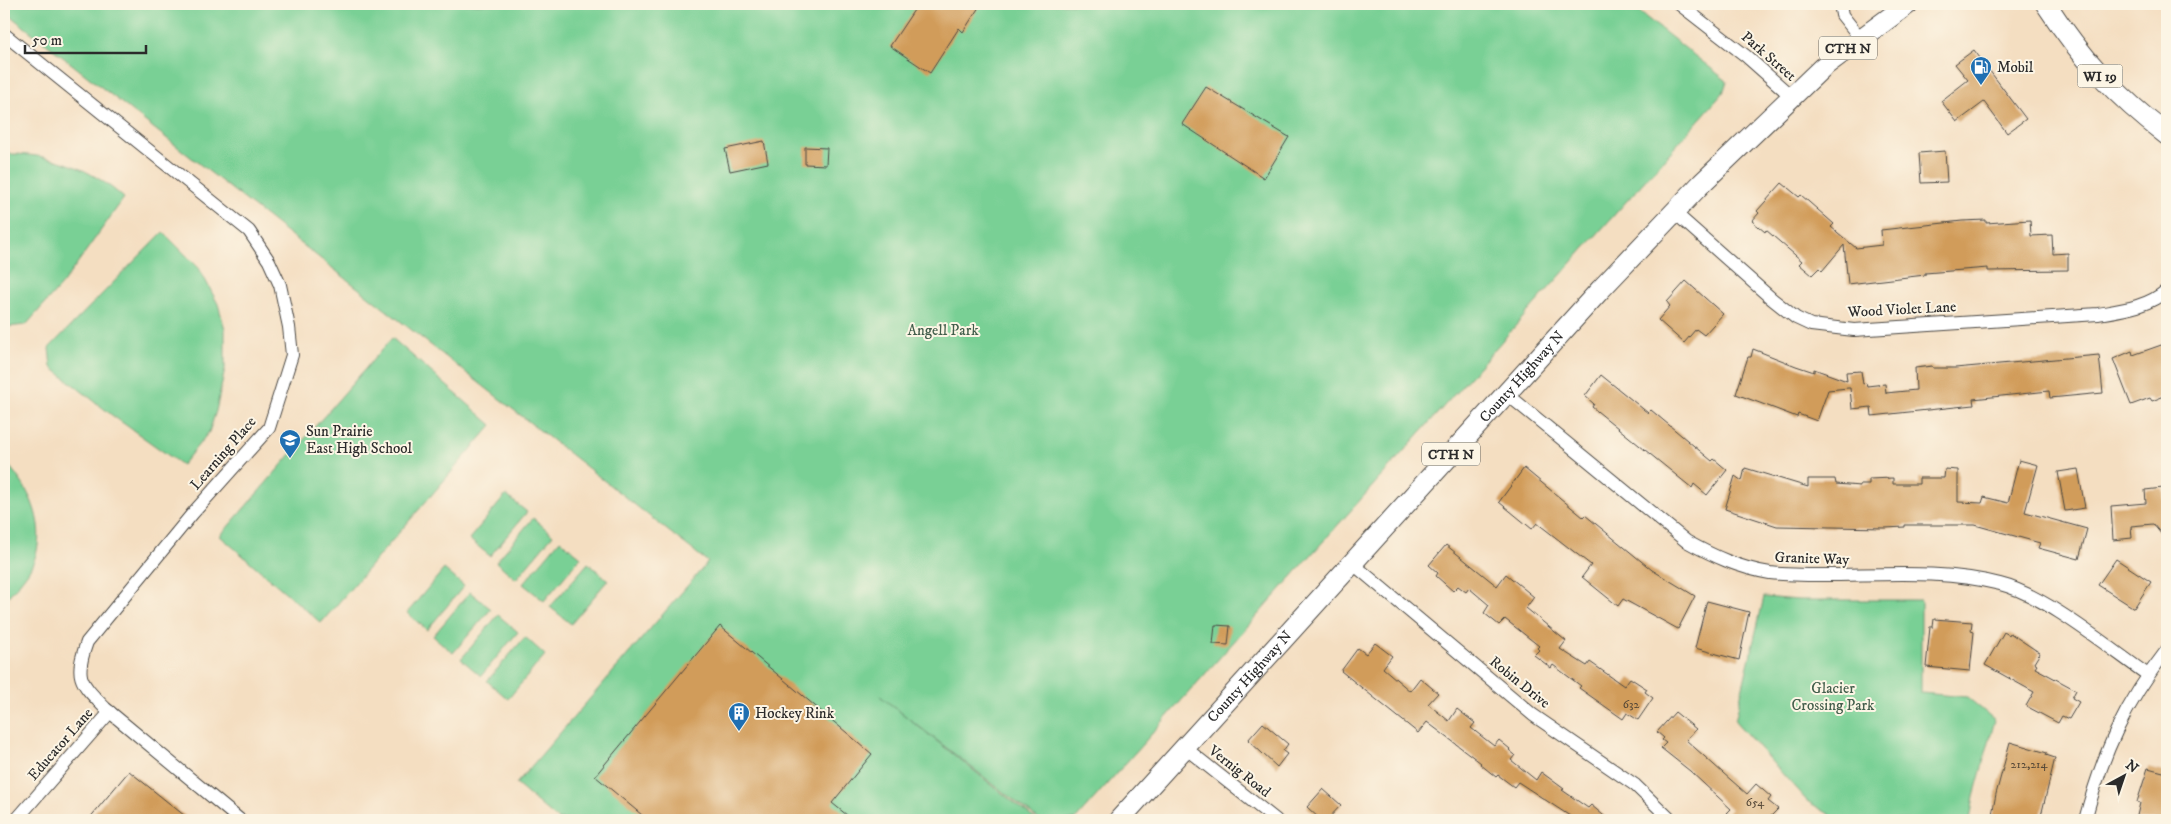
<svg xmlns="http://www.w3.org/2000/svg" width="2171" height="824" font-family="'IM FELL DW Pica',serif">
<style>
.green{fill:#79d095;stroke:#527e60}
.building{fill:#d19c5a}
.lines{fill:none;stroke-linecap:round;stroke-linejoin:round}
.street-casing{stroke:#494642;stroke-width:14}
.primary-casing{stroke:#494642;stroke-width:22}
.street{stroke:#fff;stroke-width:12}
.primary{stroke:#fff;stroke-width:20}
.labels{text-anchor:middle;stroke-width:4;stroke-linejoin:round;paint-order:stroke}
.number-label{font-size:12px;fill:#544737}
.shield{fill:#fcf5e5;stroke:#6a6863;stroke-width:1}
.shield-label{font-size:14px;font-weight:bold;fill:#2b2b2b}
.street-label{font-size:15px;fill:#2b2b2b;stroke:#fcf5e5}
.poi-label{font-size:15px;fill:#2b2b2b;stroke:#fcf5e5;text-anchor:start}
.park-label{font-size:15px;fill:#425d4b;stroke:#fcf5e5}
</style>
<rect width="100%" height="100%" fill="#fcf5e5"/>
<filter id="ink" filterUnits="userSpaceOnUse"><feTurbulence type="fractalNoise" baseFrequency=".02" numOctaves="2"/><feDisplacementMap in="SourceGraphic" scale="10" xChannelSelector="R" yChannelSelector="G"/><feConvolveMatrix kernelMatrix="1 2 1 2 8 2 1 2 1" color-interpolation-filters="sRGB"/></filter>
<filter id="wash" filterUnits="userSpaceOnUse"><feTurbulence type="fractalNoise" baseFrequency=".0096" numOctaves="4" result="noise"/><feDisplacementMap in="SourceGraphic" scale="20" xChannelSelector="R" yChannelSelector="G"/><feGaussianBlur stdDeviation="1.12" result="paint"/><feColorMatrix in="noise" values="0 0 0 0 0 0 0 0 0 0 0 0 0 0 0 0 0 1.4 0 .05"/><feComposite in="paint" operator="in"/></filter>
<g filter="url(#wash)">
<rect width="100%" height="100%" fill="#f4dec1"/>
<g class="green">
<path d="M 4,4 L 1629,4 L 1727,81 L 1723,93 L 1075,820 L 1039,820 L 880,696 L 1036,820 L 558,820 L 516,784 L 708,562 L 4,11 Z"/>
<path d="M 4,154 C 50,153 90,167 124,198 L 63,283 L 26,325 L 7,327 L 4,324 Z"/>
<path d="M 163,232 L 199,268 L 218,304 L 225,329 L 225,369 L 216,411 L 209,432 L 182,465 L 113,416 L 51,367 L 49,348 Z"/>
<path d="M 392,338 L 492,425 L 321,623 L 220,536 Z"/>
<path d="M 4,461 C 32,488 52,535 28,572 C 21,582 12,592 4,601 Z"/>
<path d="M 506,495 L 527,512 L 490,556 L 469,539 Z"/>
<path d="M 533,518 L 553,535 L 516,579 L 496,562 Z"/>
<path d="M 560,540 L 581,557 L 544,601 L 523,584 Z"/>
<path d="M 588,563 L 608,580 L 571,624 L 550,607 Z"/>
<path d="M 444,569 L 464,586 L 427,630 L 407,613 Z"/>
<path d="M 470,592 L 491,609 L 453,653 L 433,636 Z"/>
<path d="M 1764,597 L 1798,600 L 1921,600 L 1921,693 L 1967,697 L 1995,720 L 1974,796 L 1970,820 L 1839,820 L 1807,801 L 1735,721 Z"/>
<path d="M 498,615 L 518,632 L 481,676 L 461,659 Z"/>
<path d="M 525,637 L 545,655 L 508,699 L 487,681 Z"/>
</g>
<g id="blocks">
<g class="building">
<path d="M 918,4 L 981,4 L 963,32 L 959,28 L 930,73 L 890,46 Z"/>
<path d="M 1974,50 L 2026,119 L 2007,133 L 1984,102 L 1957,122 L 1941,101 L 1968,80 L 1955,64 Z"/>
<path d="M 1206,87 L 1289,137 L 1264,178 L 1182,124 Z"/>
<path d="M 764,141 L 768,163 L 730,171 L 725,149 Z"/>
<path d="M 805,147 L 827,148 L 826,165 L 805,164 Z"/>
<path d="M 1945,151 L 1947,182 L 1921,183 L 1919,153 Z"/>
<path d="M 1782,183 L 1799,197 L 1801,195 L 1834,224 L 1831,227 L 1856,248 L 1882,245 L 1881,230 L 1962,221 L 1986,220 L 1986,223 L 2030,220 L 2031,236 L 2052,235 L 2053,254 L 2068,253 L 2068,270 L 1988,271 L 1988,268 L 1925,273 L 1925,275 L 1848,284 L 1844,245 L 1822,271 L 1819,268 L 1812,275 L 1799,264 L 1802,261 L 1766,230 L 1765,232 L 1752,221 L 1759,213 L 1757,211 Z"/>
<path d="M 1686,281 L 1723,314 L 1704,335 L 1696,329 L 1684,343 L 1658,320 L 1670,306 L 1667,302 Z"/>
<path d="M 2167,343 L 2167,395 L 2152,401 L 2150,398 L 2131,405 L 2113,359 L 2132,351 L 2133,355 Z"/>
<path d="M 1753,349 L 1796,366 L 1814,372 L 1814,369 L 1847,381 L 1846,372 L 1861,371 L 1863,384 L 1866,383 L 1867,386 L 1885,384 L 1886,393 L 1916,390 L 1915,368 L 1932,366 L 1933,368 L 1955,368 L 2099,355 L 2103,393 L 2050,398 L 2049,391 L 1973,399 L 1974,405 L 1872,416 L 1871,407 L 1852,409 L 1850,388 L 1848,388 L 1828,390 L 1817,421 L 1798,414 L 1797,417 L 1736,394 L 1748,357 L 1751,357 Z"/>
<path d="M 1601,375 L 1648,413 L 1651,410 L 1712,461 L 1714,459 L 1727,470 L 1707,495 L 1694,484 L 1692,488 L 1592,407 L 1594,404 L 1585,396 Z"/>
<path d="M 2019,460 L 2038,465 L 2025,512 L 2087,529 L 2079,559 L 2038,548 L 2040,543 L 1975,525 L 1905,525 L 1905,527 L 1885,528 L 1777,526 L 1725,509 L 1735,476 L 1742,481 L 1745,468 L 1808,487 L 1808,479 L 1835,479 L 1836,484 L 1860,486 L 1860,484 L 1869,484 L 1869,479 L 1893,478 L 1893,484 L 1919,484 L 1919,478 L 1944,478 L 1945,469 L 1958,470 L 1958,502 L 1982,503 L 1984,497 L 2008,503 Z"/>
<path d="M 1524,468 L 1583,517 L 1585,515 L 1652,570 L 1695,596 L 1678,629 L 1623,599 L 1618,606 L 1582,577 L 1591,565 L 1537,523 L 1532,529 L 1499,502 Z"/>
<path d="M 2078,469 L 2085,508 L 2065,511 L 2058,472 Z"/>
<path d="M 2163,488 L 2167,541 L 2153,524 L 2131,526 L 2132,538 L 2113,540 L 2111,506 L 2146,503 L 2145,490 Z"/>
<path d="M 1446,545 L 1497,586 L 1506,574 L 1534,597 L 1526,608 L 1566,641 L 1560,649 L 1587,666 L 1590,662 L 1624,686 L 1630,678 L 1647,689 L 1645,692 L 1653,698 L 1638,720 L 1627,713 L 1623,719 L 1579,688 L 1581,686 L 1553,665 L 1551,668 L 1534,655 L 1539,650 L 1537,648 L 1539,646 L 1505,619 L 1499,625 L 1484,613 L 1489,605 L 1469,588 L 1466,592 L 1458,586 L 1453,591 L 1436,576 L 1438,573 L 1429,565 Z"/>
<path d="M 2116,559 L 2151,582 L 2134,608 L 2098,585 Z"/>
<path d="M 1707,601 L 1749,612 L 1739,660 L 1695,648 Z"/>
<path d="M 1934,619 L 1972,622 L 1971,631 L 1974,632 L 1970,671 L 1926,667 L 1930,627 L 1933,627 Z"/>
<path d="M 1215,625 L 1230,626 L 1228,645 L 1213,644 Z"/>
<path d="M 720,626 L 872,754 L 832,803 L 853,820 L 648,820 L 595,776 Z"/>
<path d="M 2004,632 L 2009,635 L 2010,633 L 2040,653 L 2034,663 L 2037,665 L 2035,668 L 2076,690 L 2072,698 L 2079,702 L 2069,719 L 2062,716 L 2058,723 L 2026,706 L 2034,692 L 1985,665 Z"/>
<path d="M 1375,643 L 1392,656 L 1383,668 L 1410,691 L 1420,678 L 1438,693 L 1428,704 L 1449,721 L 1457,709 L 1475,723 L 1471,728 L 1494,746 L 1499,740 L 1510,749 L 1509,750 L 1515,755 L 1511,760 L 1536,780 L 1541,772 L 1564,789 L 1562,790 L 1588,808 L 1591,805 L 1609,820 L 1576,820 L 1518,782 L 1514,787 L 1498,775 L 1496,777 L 1480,764 L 1481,763 L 1427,722 L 1418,733 L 1341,671 L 1358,648 L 1366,654 Z"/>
<path d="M 1675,712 L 1696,729 L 1686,740 L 1723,773 L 1747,794 L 1756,784 L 1771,797 L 1768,801 L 1778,809 L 1767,820 L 1735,820 L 1727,813 L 1731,809 L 1690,771 L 1661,748 L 1666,743 L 1662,740 L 1664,738 L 1657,732 Z"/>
<path d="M 1263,723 L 1288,744 L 1283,751 L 1287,754 L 1277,767 L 1248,740 Z"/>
<path d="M 2010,742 L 2047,753 L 2046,755 L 2055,758 L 2040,820 L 1991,820 L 1996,794 Z"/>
<path d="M 2148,768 L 2167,773 L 2167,820 L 2136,820 L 2140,803 L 2137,802 Z"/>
<path d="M 129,771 L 190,820 L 88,820 Z"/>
<path d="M 1323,789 L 1341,805 L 1327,820 L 1321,820 L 1307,807 Z"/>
</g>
</g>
</g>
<g filter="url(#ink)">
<use href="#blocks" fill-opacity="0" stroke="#494642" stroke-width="1"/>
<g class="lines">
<g class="street-casing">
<g id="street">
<path d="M 1679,4 L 1746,56 L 1791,96"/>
<path d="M 1840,4 L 1842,15 L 1861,39"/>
<path d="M 4,34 L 249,231 L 269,261 L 280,285 L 289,327 L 292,355 L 269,428 L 193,513 L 87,642 C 74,678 80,682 105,708 L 240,820"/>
<path d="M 1674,212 L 1772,299 L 1796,318 L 1811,325 L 1854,330 L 2098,314 C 2122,310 2148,307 2167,290"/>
<path d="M 1507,394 L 1686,541 C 1713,556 1739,568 1770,573 C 1788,575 1805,575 1823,575 C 1881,575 1943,569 2000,584 C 2045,595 2108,647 2148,675"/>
<path d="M 1352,563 L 1533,715 L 1635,785 L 1671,820"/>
<path d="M 1184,747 L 1276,820"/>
<path d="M 16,820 L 110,712"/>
<path d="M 2085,820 C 2103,753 2124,705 2167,650"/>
</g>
</g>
<g class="primary-casing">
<g id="primary">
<path d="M 2046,4 C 2082,59 2115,95 2167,135"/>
<path id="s1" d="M 1119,820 L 1601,289 L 1702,183 L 1823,67 L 1908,4"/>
</g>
</g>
<use href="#street" class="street"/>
<use href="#primary" class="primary"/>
</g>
</g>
<defs>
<g id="fuel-pin" transform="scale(1.125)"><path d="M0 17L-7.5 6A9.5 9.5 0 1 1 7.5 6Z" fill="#1f6fb2" stroke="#fcf5e5"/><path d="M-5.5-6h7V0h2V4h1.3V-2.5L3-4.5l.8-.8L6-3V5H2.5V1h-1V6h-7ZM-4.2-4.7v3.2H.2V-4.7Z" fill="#fff"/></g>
<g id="school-pin" transform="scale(1.125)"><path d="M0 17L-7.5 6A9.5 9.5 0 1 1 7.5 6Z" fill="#1f6fb2" stroke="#fcf5e5"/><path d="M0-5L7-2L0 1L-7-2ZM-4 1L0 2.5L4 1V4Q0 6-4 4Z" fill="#fff"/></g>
<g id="building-pin" transform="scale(1.125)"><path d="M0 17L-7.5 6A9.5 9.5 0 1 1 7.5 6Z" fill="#1f6fb2" stroke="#fcf5e5"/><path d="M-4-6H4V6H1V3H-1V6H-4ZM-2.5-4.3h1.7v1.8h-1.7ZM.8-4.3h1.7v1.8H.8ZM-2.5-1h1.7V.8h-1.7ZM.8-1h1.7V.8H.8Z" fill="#fff"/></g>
</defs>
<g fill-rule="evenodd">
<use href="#fuel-pin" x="1981" y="67"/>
<use href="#school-pin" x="290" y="440"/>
<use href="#building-pin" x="739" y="713"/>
</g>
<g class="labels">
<g class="number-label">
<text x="1631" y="708">632</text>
<text x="2029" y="768">212,214</text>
<text x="1755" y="806">654</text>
</g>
<g class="shield">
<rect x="1819" y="36.5" width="58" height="23" rx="4"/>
<rect x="2077.5" y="64.5" width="45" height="23" rx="4"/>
<rect x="1422" y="442.5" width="58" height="23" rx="4"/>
</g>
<g class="shield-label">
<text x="1848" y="53">CTH N</text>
<text x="2100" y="81">WI 19</text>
<text x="1451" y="459">CTH N</text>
</g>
<g class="street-label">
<text transform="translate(1769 56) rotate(41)" y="5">Park Street</text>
<text transform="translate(1902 309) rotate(-3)" y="5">Wood Violet Lane</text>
<text dy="5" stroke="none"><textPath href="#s1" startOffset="599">County Highway N</textPath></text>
<text transform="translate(223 453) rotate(-49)" y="5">Learning Place</text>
<text transform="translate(1812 558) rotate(2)" y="5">Granite Way</text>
<text dy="5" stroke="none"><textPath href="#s1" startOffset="194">County Highway N</textPath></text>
<text transform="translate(1520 682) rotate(39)" y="5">Robin Drive</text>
<text transform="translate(60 744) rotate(-49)" y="5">Educator Lane</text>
<text transform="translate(1240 771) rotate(38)" y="5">Vernig Road</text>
</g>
<g class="poi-label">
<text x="1997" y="72">Mobil</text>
<text x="306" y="436">Sun Prairie<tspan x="306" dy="17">East High School</tspan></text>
<text x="755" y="718">Hockey Rink</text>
</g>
<g class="park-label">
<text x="943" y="335">Angell Park</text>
<text x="1833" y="693">Glacier<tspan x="1833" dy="17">Crossing Park</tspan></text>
</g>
</g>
<rect width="2171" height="824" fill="none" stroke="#fcf5e5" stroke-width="20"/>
<g transform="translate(2124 776) rotate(40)" stroke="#fcf5e5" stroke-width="4" paint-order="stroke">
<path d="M0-4L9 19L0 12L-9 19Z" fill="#2b2b2b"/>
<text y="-8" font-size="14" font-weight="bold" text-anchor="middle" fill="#2b2b2b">N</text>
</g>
<path d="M25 45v8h121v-8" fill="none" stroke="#2b2b2b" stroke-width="2.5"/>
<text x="32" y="45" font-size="15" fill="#2b2b2b" stroke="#fcf5e5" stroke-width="4" paint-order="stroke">50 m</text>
</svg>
